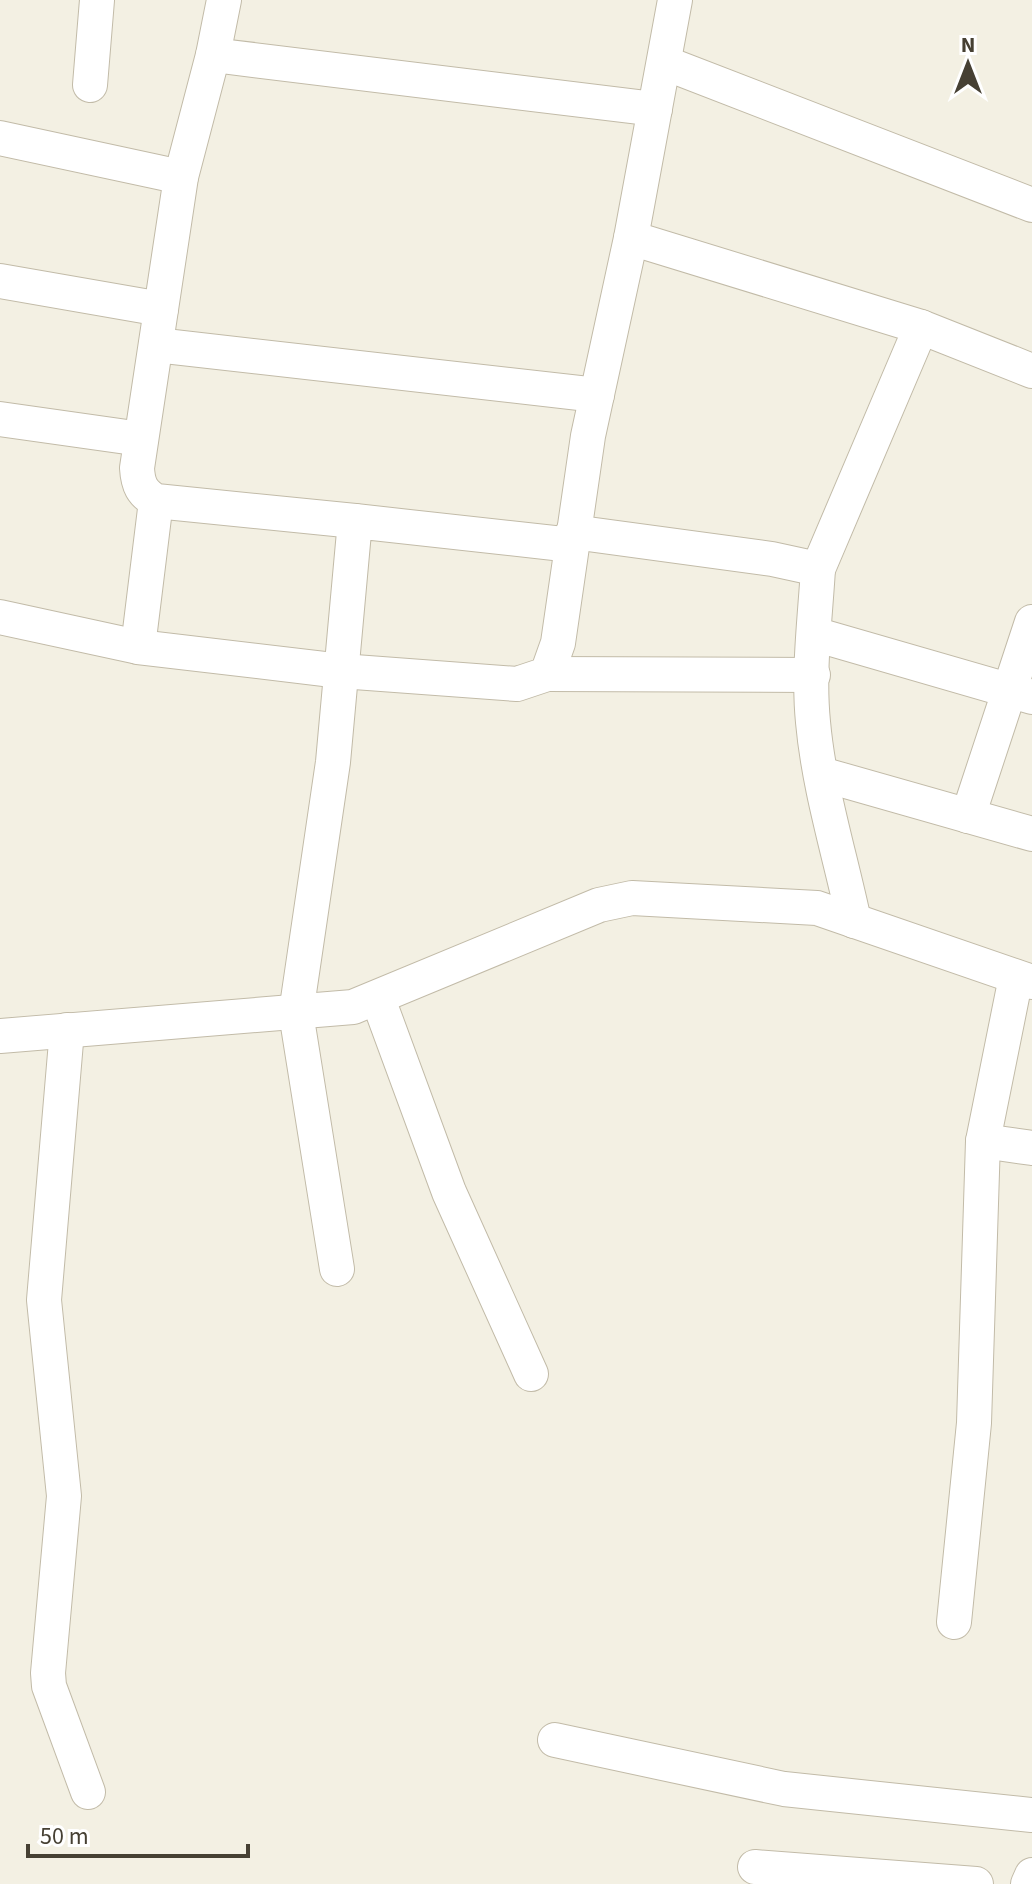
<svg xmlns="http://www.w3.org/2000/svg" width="1032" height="1884" font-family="'Source Sans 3',sans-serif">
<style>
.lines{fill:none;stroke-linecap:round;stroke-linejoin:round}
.minor-casing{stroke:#c2bba8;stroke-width:36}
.minor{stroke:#fff;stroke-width:34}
</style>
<rect width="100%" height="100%" fill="#f3f0e3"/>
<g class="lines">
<g class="minor-casing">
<g id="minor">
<path d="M 224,0 L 213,55 L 181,177 L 137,468 C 138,485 142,493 156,501 L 355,521"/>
<path d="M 213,55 L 655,109"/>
<path d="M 665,63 L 1032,205"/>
<path d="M 90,85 L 97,0"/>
<path d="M 0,138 L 181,177"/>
<path d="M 631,238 L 921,327 L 1032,371"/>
<path d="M 0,281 L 161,309"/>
<path d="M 156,345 L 597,395"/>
<path d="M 0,419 L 141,439"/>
<path d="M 573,532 L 772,559 L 818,569 C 815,619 808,672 813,722 C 819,789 840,855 854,921"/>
<path d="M 818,569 L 921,327"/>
<path d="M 0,617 L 138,647 L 341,671 L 517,684 L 547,674 L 558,643 L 588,436 L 631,238 L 675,0"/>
<path d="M 814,634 L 1032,697"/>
<path d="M 138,647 L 156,501"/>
<path d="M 547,674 L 813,675"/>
<path d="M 821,774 L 1032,834"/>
<path d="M 968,816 L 1032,622"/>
<path d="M 378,999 L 449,1192 L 531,1374"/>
<path d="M 67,1030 L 44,1300 L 64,1496 L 48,1673 L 49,1686 L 88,1792"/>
<path d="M 0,1036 L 353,1007 L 599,905 L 632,898 L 817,908 L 1032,982"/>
<path d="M 983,1141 L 1032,1148"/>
<path d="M 337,1269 L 296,1013 L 333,762 L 355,521 L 572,545"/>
<path d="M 954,1622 L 974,1423 L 983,1141 L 1016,977"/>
<path d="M 555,1740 L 784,1789 L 1032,1815"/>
<path d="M 755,1867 L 976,1884"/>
<path d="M 1028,1884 L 1032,1875"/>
</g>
</g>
<use href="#minor" class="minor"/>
</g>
<g transform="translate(968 64)" stroke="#ffffff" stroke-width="6" paint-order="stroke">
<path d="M0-6L14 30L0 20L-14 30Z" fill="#464033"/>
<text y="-12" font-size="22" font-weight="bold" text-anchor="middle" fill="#464033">N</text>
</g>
<path d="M28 1844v12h220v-12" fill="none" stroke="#464033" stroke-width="4"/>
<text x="40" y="1844" font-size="24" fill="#464033" stroke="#ffffff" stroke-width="6" paint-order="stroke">50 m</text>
</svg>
